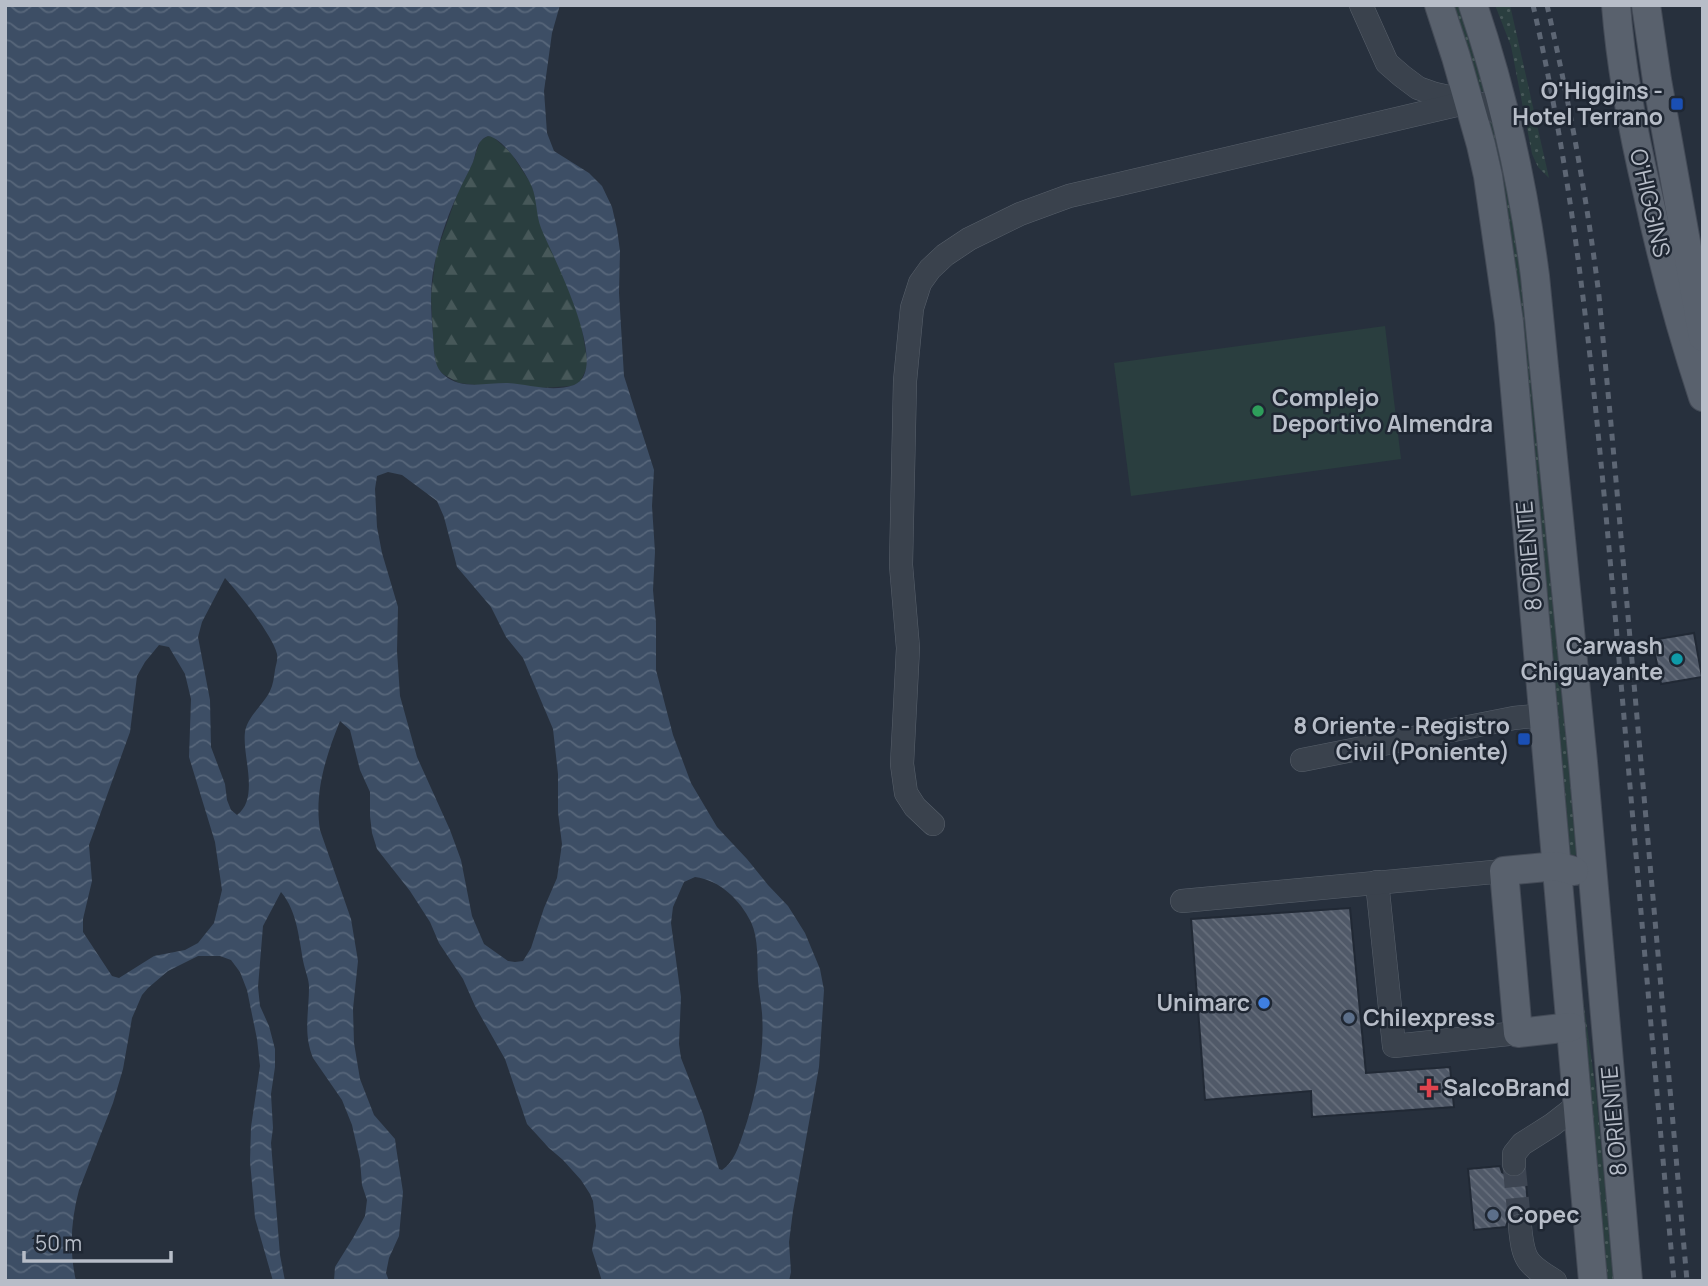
<svg xmlns="http://www.w3.org/2000/svg" width="1708" height="1286" font-family="Manrope,sans-serif">
<style>
.grass{fill:url(#grass-dots)}
.forest{fill:url(#forest-firs)}
.pitch{fill:#2a3e3f}
.water{fill:url(#water-waves);fill-rule:evenodd}
.building{fill:url(#building-back-hatch);stroke:#212935;stroke-width:2}
.lines{fill:none;stroke-linecap:round;stroke-linejoin:round}
.minor-tunnel{stroke:#3d4552;stroke-width:23;stroke-dasharray:23 11;stroke-linecap:butt}
.minor-casing{stroke:#58606b;stroke-width:24}
.major-casing{stroke:#444b57;stroke-width:30}
.minor{stroke:#3a424d;stroke-width:23}
.major{stroke:#59616d;stroke-width:28}
.rail{stroke:#5d6674;stroke-width:5;stroke-dasharray:7 7;stroke-linecap:butt}
.transit-dot{fill:#1a4fb4;stroke:#1f2733;stroke-width:2.5}
.leisure-dot{fill:#2e9e5b;stroke:#1f2733;stroke-width:2.5}
.culture-dot{fill:#0f9aa8;stroke:#1f2733;stroke-width:2.5}
.shop-dot{fill:#3f7fe0;stroke:#1f2733;stroke-width:2.5}
.service-dot{fill:#5c6f8a;stroke:#1f2733;stroke-width:2.5}
.health-dot{fill:#e0444e;stroke:#1f2733;stroke-width:2.5}
.labels{text-anchor:middle;stroke-width:5;stroke-linejoin:round;paint-order:stroke}
.poi-label{font-size:23px;font-weight:bold;fill:#b7bdc8;stroke:#1f2733;text-anchor:end}
.street-label{font-size:23px;fill:#b7bdc8;stroke:#1f2733}
</style>
<defs>
<pattern id="grass-dots" width="8" height="8" patternUnits="userSpaceOnUse" patternTransform="scale(1.75)"><rect width="8" height="8" fill="#2a3e3f"/><path d="M2 2h.1M6 6h.1" fill="none" stroke="#475859" stroke-width="1.8" stroke-linecap="round"/></pattern>
<pattern id="forest-firs" width="22" height="20" patternUnits="userSpaceOnUse" patternTransform="scale(1.75)"><rect width="22" height="20" fill="#2a3e3f"/><path d="M5 1l3.5 6h-7zM16 11l3.5 6h-7z" fill="#475859"/></pattern>
<pattern id="water-waves" width="16" height="10" patternUnits="userSpaceOnUse" patternTransform="scale(1.75)"><rect width="16" height="10" fill="#3d4e65"/><path d="M0 5q4-4 8 0t8 0" fill="none" stroke="#57667a"/></pattern>
<pattern id="building-back-hatch" width="6" height="6" patternUnits="userSpaceOnUse" patternTransform="scale(1.75)"><rect width="6" height="6" fill="#505968"/><path d="M-1 5l2 2M0 0l6 6M5-1l2 2" fill="none" stroke="#676f7c"/></pattern>
</defs>
<rect width="100%" height="100%" fill="#27303d"/>
<g class="grass">
<path d="M 1449,5 L 1461,5 L 1491,98 L 1478,88 Z"/>
<path d="M 1495,5 L 1510,5 L 1549,178 L 1538,167 L 1532,154 L 1511,46 Z"/>
<path d="M 1500,121 L 1527,300 L 1578,855 L 1568,855 L 1489,122 Z"/>
<path d="M 1569,898 L 1596,1092 L 1614,1281 L 1603,1281 Z"/>
</g>
<path class="forest" d="M 488,136 L 493,137 L 511,153 L 531,184 L 581,324 L 588,365 L 582,378 L 579,383 L 571,386 L 540,388 L 507,383 L 477,385 L 459,383 L 443,374 L 437,368 L 434,353 L 431,296 L 436,254 L 458,192 L 473,162 L 480,141 Z"/>
<path class="pitch" d="M 1385,326 L 1401,459 L 1131,496 L 1114,363 Z"/>
<path class="water" d="M 5,5 L 560,5 L 552,33 L 544,91 L 547,133 L 554,151 L 589,173 L 602,186 L 612,207 L 617,229 L 620,251 L 619,293 L 624,376 L 654,470 L 652,506 L 655,552 L 653,590 L 656,623 L 656,670 L 673,735 L 691,783 L 717,827 L 747,859 L 768,885 L 788,906 L 805,933 L 820,969 L 824,990 L 819,1067 L 793,1211 L 789,1242 L 791,1272 L 789,1281 L 602,1281 L 592,1250 L 596,1226 L 593,1201 L 590,1194 L 581,1180 L 563,1160 L 549,1148 L 527,1124 L 505,1059 L 475,1006 L 463,979 L 439,943 L 430,922 L 410,891 L 377,849 L 372,833 L 370,816 L 370,792 L 360,770 L 350,730 L 340,721 C 326,756 314,792 320,830 L 351,919 L 358,961 L 353,1009 L 354,1043 L 360,1079 L 374,1115 L 395,1139 L 396,1147 L 403,1192 L 399,1236 L 389,1258 L 386,1273 L 389,1281 L 334,1281 L 335,1267 L 353,1238 L 365,1216 L 367,1200 L 362,1185 L 360,1160 L 352,1125 L 342,1100 L 313,1058 C 303,1033 309,1013 309,987 C 309,980 306,973 304,965 C 299,941 298,912 281,892 L 263,926 L 258,987 L 260,1006 L 269,1026 L 275,1049 L 275,1067 L 271,1094 L 273,1128 L 271,1143 L 280,1255 L 285,1281 L 273,1281 L 255,1218 L 250,1161 L 251,1127 L 260,1066 L 257,1039 L 247,990 L 240,972 L 231,960 L 220,956 L 198,956 L 168,971 L 148,988 L 142,995 L 132,1018 L 123,1069 L 113,1103 L 79,1190 C 71,1220 69,1250 76,1281 L 5,1281 ZM 488,136 C 504,138 526,173 532,187 C 537,200 536,215 541,228 C 551,253 613,370 574,385 C 552,393 528,384 506,383 C 485,383 461,390 444,375 C 433,366 434,349 433,335 C 432,323 431,311 431,298 C 431,262 444,223 459,191 C 463,181 469,172 473,162 C 477,151 476,141 488,136 ZM 388,472 L 402,475 L 437,501 L 444,517 L 457,567 L 491,607 L 506,637 L 523,658 L 553,729 L 558,774 L 558,812 L 562,844 L 557,878 L 544,908 L 531,948 L 523,961 L 515,962 L 508,961 L 484,944 L 472,916 L 461,860 L 450,830 L 417,757 L 400,696 L 397,651 L 398,607 L 382,553 L 377,527 L 375,489 L 377,476 ZM 225,578 C 238,592 273,636 277,654 C 278,660 276,664 275,670 C 274,677 273,685 270,691 C 264,704 247,717 245,732 C 242,756 260,798 237,815 L 231,810 L 227,800 L 225,784 L 211,747 L 210,700 L 198,637 L 202,622 ZM 159,645 L 169,647 L 185,674 L 191,699 L 189,757 L 215,842 L 222,890 L 214,923 L 198,943 L 185,950 L 154,956 L 119,978 L 112,976 L 83,932 L 83,919 L 92,881 L 89,845 L 130,732 L 137,676 L 145,662 ZM 695,877 C 720,880 740,900 751,922 C 759,939 757,962 758,981 C 759,991 761,1002 762,1013 C 765,1053 756,1096 743,1134 C 738,1148 734,1162 722,1170 L 719,1169 L 703,1114 L 681,1058 L 679,1044 L 681,997 L 671,923 L 673,907 L 684,882 Z"/>
<g class="building">
<path d="M 1694,633 L 1702,677 L 1661,684 L 1652,640 Z"/>
<path d="M 1350,908 L 1366,1073 L 1450,1067 L 1454,1107 L 1312,1117 L 1311,1091 L 1205,1100 L 1191,919 Z"/>
<path d="M 1500,1166 L 1502,1172 L 1508,1176 L 1515,1178 L 1520,1176 L 1525,1172 L 1529,1216 L 1525,1213 L 1518,1212 L 1512,1214 L 1508,1220 L 1506,1227 L 1474,1230 L 1468,1169 Z"/>
</g>
<g class="lines">
<path class="minor-tunnel" d="M 1514,1164 L 1520,1226"/>
<g class="minor-casing">
<g id="minor">
<path d="M 1361,5 L 1387,63 L 1402,76 L 1418,88 L 1435,94 L 1489,106 L 1507,120"/>
<path d="M 1302,760 L 1514,718 L 1544,715"/>
<path d="M 933,824 L 915,807 L 906,793 L 902,764 L 908,648 L 901,565 L 905,381 L 912,308 L 920,283 L 930,269 L 945,255 L 969,239 L 1020,214 L 1069,196 L 1469,102"/>
<path d="M 1377,882 L 1394,1046 L 1518,1033"/>
<path d="M 1182,901 L 1504,871"/>
<path d="M 1514,1164 L 1514,1154 L 1522,1144 L 1552,1125 L 1570,1111 L 1578,1103"/>
<path d="M 1520,1226 C 1523,1259 1526,1264 1555,1281"/>
</g>
</g>
<g class="major-casing">
<g id="major">
<path d="M 1439,5 L 1456,57 L 1481,145 L 1488,176 L 1509,322 L 1593,1281"/>
<path d="M 1473,5 C 1503,94 1523,184 1535,276 L 1583,762 L 1628,1281"/>
<path d="M 1616,5 C 1621,70 1633,132 1648,195 C 1663,264 1681,330 1703,397"/>
<path d="M 1646,5 L 1657,80 L 1703,337"/>
<path d="M 1571,1027 L 1518,1033 L 1504,871 L 1557,866 L 1574,871"/>
</g>
</g>
<use href="#minor" class="minor"/>
<use href="#major" class="major"/>
<g class="rail">
<path d="M 1533,5 C 1580,209 1597,417 1616,625 C 1635,844 1654,1062 1674,1281"/>
<path d="M 1547,5 C 1569,101 1587,198 1599,296 C 1603,339 1607,382 1611,424 L 1687,1281"/>
</g>
</g>
<g class="transit-dot">
<rect x="1670" y="97" width="14" height="14" rx="3.5"/>
<rect x="1517" y="732" width="14" height="14" rx="3.5"/>
</g>
<circle class="leisure-dot" cx="1258" cy="411" r="7"/>
<circle class="culture-dot" cx="1677" cy="659" r="7"/>
<circle class="shop-dot" cx="1264" cy="1003" r="7"/>
<g class="service-dot">
<circle cx="1349" cy="1018" r="7"/>
<circle cx="1493" cy="1215" r="7"/>
</g>
<path class="health-dot" d="M1425.5 1077.5h7v7h7v7h-7v7h-7v-7h-7v-7h7z"/>
<g class="labels">
<g class="poi-label">
<text x="1663" y="99">O'Higgins -<tspan x="1663" dy="26">Hotel Terrano</tspan></text>
<text x="1272" y="406" text-anchor="start">Complejo<tspan x="1272" dy="26">Deportivo Almendra</tspan></text>
<text x="1663" y="654">Carwash<tspan x="1663" dy="26">Chiguayante</tspan></text>
<text x="1510" y="734">8 Oriente - Registro<tspan x="1510" dy="26">Civil (Poniente)</tspan></text>
<text x="1250" y="1011">Unimarc</text>
<text x="1363" y="1026" text-anchor="start">Chilexpress</text>
<text x="1443" y="1096" text-anchor="start">SalcoBrand</text>
<text x="1507" y="1223" text-anchor="start">Copec</text>
</g>
<g class="street-label">
<text transform="translate(1650 203) rotate(77)" y="8">O'HIGGINS</text>
<text transform="translate(1529 556) rotate(-95)" y="8">8 ORIENTE</text>
<text transform="translate(1614 1121) rotate(-95)" y="8">8 ORIENTE</text>
</g>
</g>
<rect width="1708" height="1286" fill="none" stroke="#b7bdc8" stroke-width="14"/>
<path d="M24 1251v10h147v-10" fill="none" stroke="#b7bdc8" stroke-width="3.5"/>
<text x="35" y="1251" font-size="21" fill="#b7bdc8" stroke="#1f2733" stroke-width="5" paint-order="stroke">50 m</text>
</svg>
